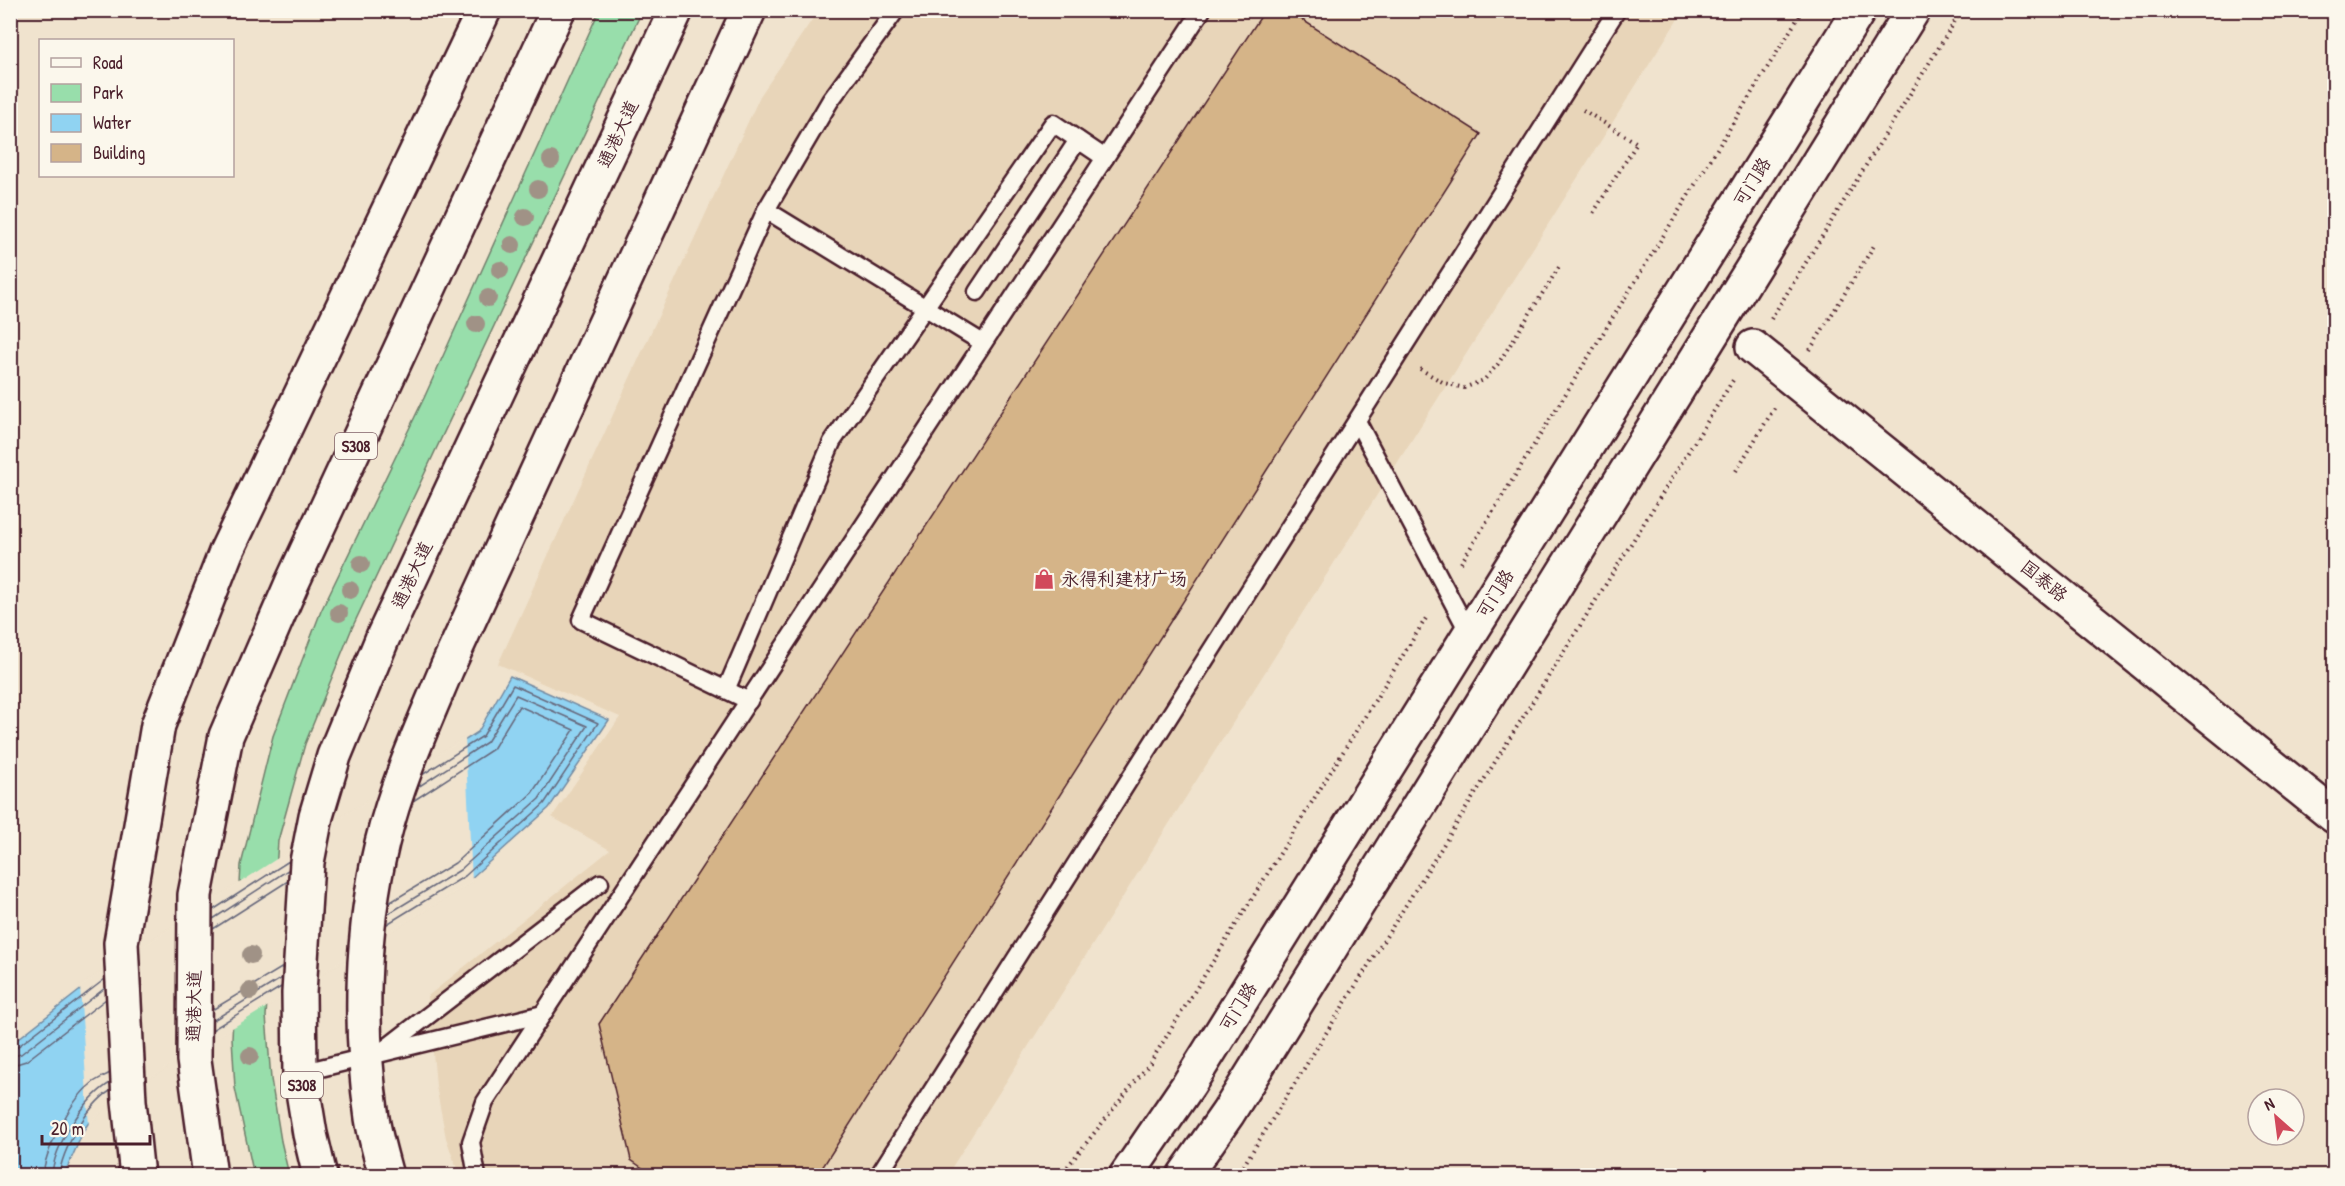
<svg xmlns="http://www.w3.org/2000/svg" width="2345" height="1186" font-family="'Patrick Hand','LXGW WenKai TC',sans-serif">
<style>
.built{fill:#e8d5b9}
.green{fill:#98deab;stroke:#717e6b;stroke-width:1.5}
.water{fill:#90d3f2;stroke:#748ba2;stroke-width:1.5}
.pier{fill:#f0e3ce}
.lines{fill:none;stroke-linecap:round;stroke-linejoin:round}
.shore{stroke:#66677b;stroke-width:1.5}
.building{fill:#d5b488;stroke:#4a1f2b;stroke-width:1.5}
.lane-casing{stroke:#4a1f2b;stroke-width:21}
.secondary-casing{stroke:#4a1f2b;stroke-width:38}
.primary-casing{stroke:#4a1f2b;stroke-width:38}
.path{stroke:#4a1f2b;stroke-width:4;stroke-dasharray:1.5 4.5;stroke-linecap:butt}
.lane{stroke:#fbf7ec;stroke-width:16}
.secondary{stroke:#fbf7ec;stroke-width:33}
.primary{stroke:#fbf7ec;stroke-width:33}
.tree{fill:#a09286}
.labels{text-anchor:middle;stroke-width:5;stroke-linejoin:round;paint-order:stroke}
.shield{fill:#fbf7ec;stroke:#7f6065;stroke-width:1.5}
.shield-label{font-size:16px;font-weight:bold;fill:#4a1f2b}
.street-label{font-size:18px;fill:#4a1f2b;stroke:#fbf7ec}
.poi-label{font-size:18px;fill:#4a1f2b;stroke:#fbf7ec;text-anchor:start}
</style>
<rect width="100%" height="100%" fill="#f0e3ce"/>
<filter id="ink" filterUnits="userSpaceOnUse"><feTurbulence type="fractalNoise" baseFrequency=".0167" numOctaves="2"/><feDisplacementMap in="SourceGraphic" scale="12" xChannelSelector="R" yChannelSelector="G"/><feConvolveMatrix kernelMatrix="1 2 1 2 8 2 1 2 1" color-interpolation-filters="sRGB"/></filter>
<g filter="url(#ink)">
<path class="built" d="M 818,11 L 1683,11 L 947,1175 L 459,1175 L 446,1138 L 436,1086 L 428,996 L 610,850 L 552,817 L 620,717 L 498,664 L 760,96 Z"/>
<path class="green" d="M 599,11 L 642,11 L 352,628 L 305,744 L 278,841 L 266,1016 L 271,1079 L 281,1141 L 289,1175 L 254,1176 L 235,1088 L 232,1038 L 241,865 L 273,736 L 321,611 L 424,398 Z"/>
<path class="water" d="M 510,676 L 609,720 L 549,808 L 468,881 L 104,1102 L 85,1128 L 64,1175 L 11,1176 L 11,1048 L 14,1042 L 97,977 L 478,732 Z"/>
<path class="pier" d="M 465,737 L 472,882 L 106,1105 L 89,1127 L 80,986 Z"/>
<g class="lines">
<g class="shore">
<path d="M 389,903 L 455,863 L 532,793 L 574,730 L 519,706 L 493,749 L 413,801"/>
<path d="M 213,910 L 289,861"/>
<path d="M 388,914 L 460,870 L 539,799 L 587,726 L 516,695 L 487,742 L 418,787"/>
<path d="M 213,919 L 288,870"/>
<path d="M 387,924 L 465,876 L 544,804 L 598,723 L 513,685 L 483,736 L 422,775"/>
<path d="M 213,929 L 288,881"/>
<path d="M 212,1010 L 283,967"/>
<path d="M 212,1021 L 282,978"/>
<path d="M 212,1030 L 281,987"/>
<path d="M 10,1049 L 16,1048 L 105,979"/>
<path d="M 10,1057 L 21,1054 L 105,988"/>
<path d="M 10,1066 L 26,1061 L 106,999"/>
<path d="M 43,1176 C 44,1152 71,1100 90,1085 C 95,1080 103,1077 110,1073"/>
<path d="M 52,1176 C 53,1146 85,1098 110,1083"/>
<path d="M 59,1176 C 62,1149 88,1105 110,1091"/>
</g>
</g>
<path class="building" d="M 1265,10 L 1287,10 L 1481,134 L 817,1176 L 654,1176 L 631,1160 L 599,1024 Z"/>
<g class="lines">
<g class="lane-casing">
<g id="lane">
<path d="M 766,210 L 983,343"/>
<path d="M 977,292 L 1078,140"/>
<path d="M 1357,421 L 1470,635"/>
<path d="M 726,690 L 832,442 L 1053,123 L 1105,158"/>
<path d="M 749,701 L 581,620 L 766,210 L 830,101 L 896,10"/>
<path d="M 377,1055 L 600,883"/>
<path d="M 300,1073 L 543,1014"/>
<path d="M 477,1176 L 471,1142 L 485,1102 L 1202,10"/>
<path d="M 878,1176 L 1617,10"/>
</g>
</g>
<g class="secondary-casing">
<g id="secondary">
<path d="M 1753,347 L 2334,816"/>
<path d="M 137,1176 L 129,1101 L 121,943 L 158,725 L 226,552 L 484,10"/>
<path d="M 386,1176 C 381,1157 375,1137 372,1118 C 359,1028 361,932 382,843 C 397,782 423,725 447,668 L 749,10"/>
<path d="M 1126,1176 L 1189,1084 L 1859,10"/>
<path d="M 1184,1176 L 1228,1113 L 1913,10"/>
</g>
</g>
<g class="primary-casing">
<g id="primary">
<path d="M 210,1176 L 194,1060 L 195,895 L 226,736 L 292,583 L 558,10"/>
<path d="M 320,1176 L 310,1134 L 300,1073 L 299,993 L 307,862 L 316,816 L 334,756 L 383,637 L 676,10"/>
</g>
</g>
<g class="path">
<path d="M 1583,110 L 1637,143 L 1592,215"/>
<path d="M 1771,319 L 1962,10"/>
<path d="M 1810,350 L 1875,244"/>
<path d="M 1420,369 L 1444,383 L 1464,388 L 1484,380 L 1498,364 L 1561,264"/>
<path d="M 1736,471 L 1775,407"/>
<path d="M 1461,563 L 1803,10"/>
<path d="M 1060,1176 L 1150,1063 L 1428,615"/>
<path d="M 1237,1176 L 1735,377"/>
</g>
<use href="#lane" class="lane"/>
<use href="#secondary" class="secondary"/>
<use href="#primary" class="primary"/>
</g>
<g class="tree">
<circle cx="551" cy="160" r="9"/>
<circle cx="538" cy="189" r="9"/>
<circle cx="525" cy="217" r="9"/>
<circle cx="512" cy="245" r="9"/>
<circle cx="500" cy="270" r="9"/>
<circle cx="488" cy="298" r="9"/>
<circle cx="476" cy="324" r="9"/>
<circle cx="361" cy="564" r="9"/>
<circle cx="350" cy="590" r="9"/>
<circle cx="339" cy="613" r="9"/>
<circle cx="251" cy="955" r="9"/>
<circle cx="250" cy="991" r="9"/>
<circle cx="250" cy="1056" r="9"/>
</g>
</g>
<defs>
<g id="shop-bare" transform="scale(1.62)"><path d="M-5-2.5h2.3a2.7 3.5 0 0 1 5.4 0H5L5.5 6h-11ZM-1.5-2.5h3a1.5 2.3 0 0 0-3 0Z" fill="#d1495b" stroke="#fbf7ec" stroke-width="2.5" paint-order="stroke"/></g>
</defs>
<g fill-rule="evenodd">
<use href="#shop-bare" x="1044" y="579"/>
</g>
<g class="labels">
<g class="shield">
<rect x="335" y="433" width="42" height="26" rx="4.5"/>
<rect x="281" y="1072" width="42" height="26" rx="4.5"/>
</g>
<g class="shield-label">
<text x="356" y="452">S308</text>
<text x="302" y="1091">S308</text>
</g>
<g class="street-label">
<text transform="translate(618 134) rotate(-65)" y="6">通港大道</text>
<text transform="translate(1752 182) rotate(-58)" y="6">可门路</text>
<text transform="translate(412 575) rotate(-65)" y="6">通港大道</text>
<text transform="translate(2044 581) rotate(39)" y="6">国泰路</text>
<text transform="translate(1495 594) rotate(-58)" y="6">可门路</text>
<text transform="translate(194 1006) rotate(-89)" y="6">通港大道</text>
<text transform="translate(1238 1007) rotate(-58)" y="6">可门路</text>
</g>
<g class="poi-label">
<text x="1061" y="585">永得利建材广场</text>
</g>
</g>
<rect width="2345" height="1186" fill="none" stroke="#fbf7ec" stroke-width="36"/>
<rect x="18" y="18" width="2309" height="1150" fill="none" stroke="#4a1f2b" stroke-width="2" filter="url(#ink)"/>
<rect x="39" y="39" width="195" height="138" fill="#fbf7ec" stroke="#b4a19f" stroke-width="1.5"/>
<rect x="51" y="58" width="30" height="9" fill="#fbf7ec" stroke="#b4a19f" stroke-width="1.5"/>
<text x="93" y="69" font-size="18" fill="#4a1f2b">Road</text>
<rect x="51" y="84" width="30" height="18" fill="#98deab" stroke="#b4a19f" stroke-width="1.5"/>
<text x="93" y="99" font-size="18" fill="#4a1f2b">Park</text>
<rect x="51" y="114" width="30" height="18" fill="#90d3f2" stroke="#b4a19f" stroke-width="1.5"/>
<text x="93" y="129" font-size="18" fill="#4a1f2b">Water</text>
<rect x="51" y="144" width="30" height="18" fill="#d5b488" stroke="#b4a19f" stroke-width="1.5"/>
<text x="93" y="159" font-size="18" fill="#4a1f2b">Building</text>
<g transform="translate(2276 1117) rotate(332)"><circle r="28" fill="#fbf7ec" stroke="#b4a19f" stroke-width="1.5"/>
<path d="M0-4.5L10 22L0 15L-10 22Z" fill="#d1495b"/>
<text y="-9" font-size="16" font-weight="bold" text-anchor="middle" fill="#4a1f2b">N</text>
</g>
<path d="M42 1135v9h108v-9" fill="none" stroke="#4a1f2b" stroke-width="3"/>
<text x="51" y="1135" font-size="18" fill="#4a1f2b" stroke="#fbf7ec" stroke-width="4.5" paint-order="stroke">20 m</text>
</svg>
